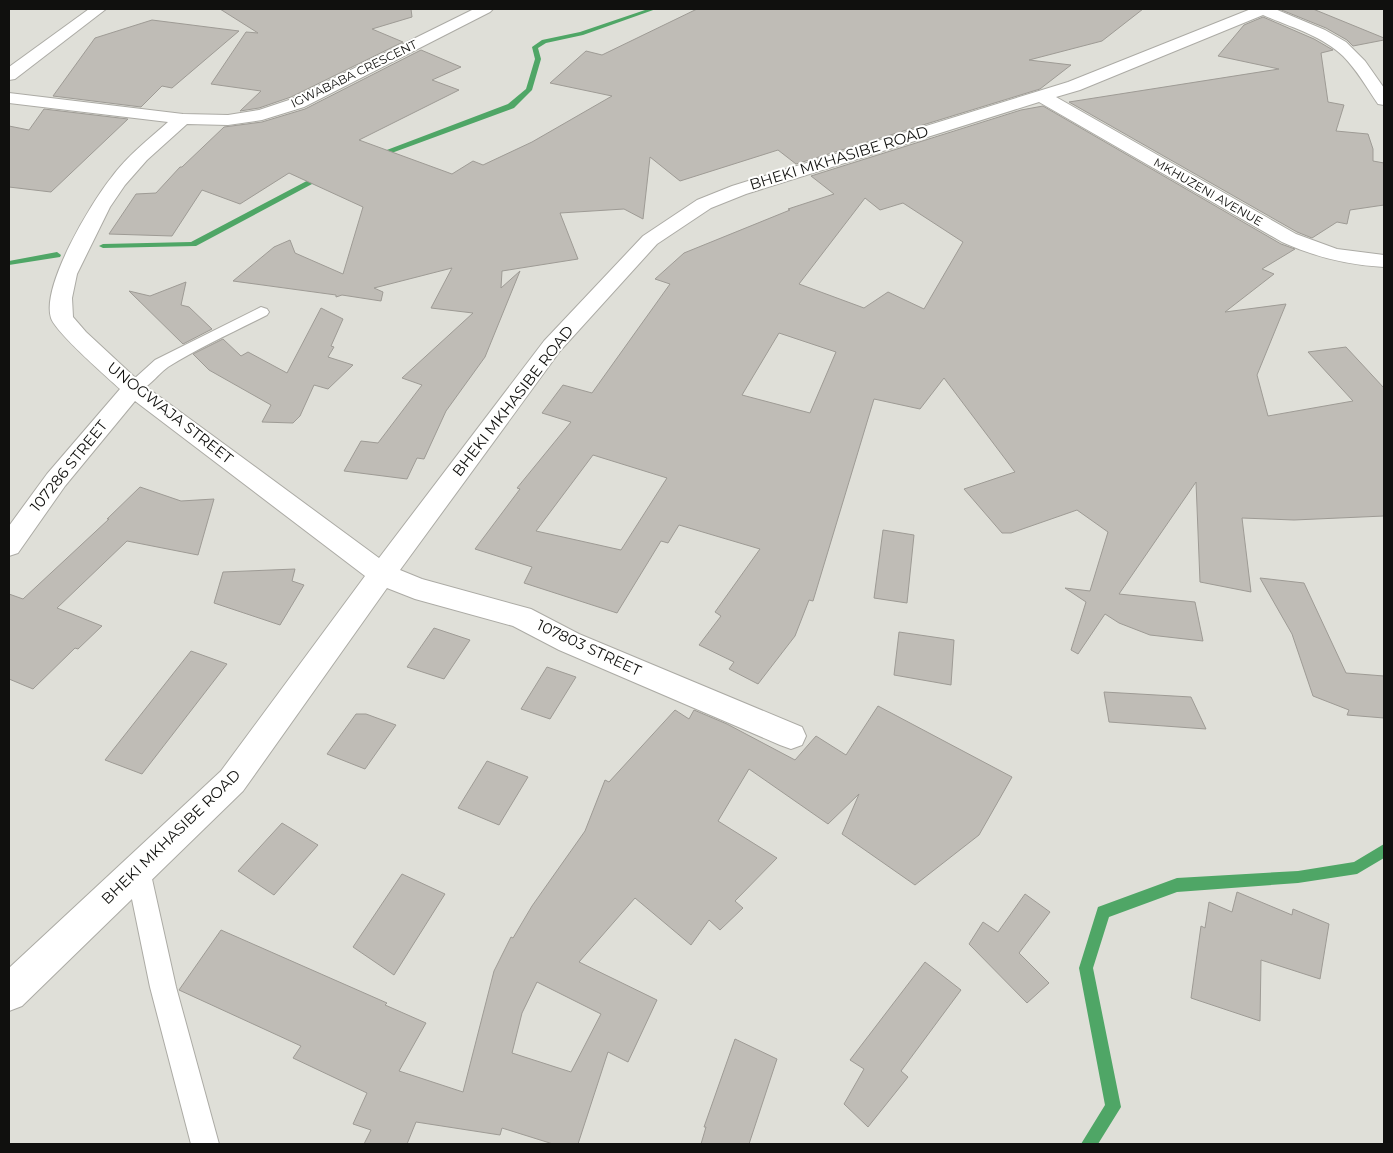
<svg xmlns="http://www.w3.org/2000/svg" width="1393" height="1153" font-family="Montserrat,sans-serif">
<style>
.lines{fill:none;stroke-linecap:round;stroke-linejoin:round}
.stream{fill:#4fa666;fill-rule:evenodd}
.building{fill:#bfbcb6;stroke:#9e9b95;fill-rule:evenodd}
.service-casing{stroke:#acaba5;stroke-width:2}
.minor-casing{stroke:#acaba5;stroke-width:2}
.service{fill:#fff;fill-rule:evenodd}
.minor{fill:#fff;fill-rule:evenodd}
.labels{text-anchor:middle;stroke-width:4;stroke-linejoin:round;paint-order:stroke}
.far-street-label{font-size:12px;fill:#10100e;stroke:#fffffe}
.street-label{font-size:15px;fill:#10100e;stroke:#fffffe}
</style>
<rect width="100%" height="100%" fill="#dfdfd8"/>
<g class="lines">
<g class="stream">
<path d="M 648,9 L 656,9 L 583,35 L 546,43 L 538,48 L 541,59 L 532,90 L 514,108 L 378,158 L 371,156 L 508,104 L 526,89 L 535,59 L 532,47 L 542,40 L 580,32 Z"/>
<path d="M 320,174 L 327,176 L 196,246 L 103,248 L 99,246 L 103,244 L 191,242 Z"/>
<path d="M 57,252 L 61,255 L 60,257 L 9,265 L 9,261 Z"/>
<path d="M 1384,844 L 1384,858 L 1357,874 L 1298,883 L 1177,892 L 1109,917 L 1093,968 L 1121,1107 L 1098,1144 L 1081,1144 L 1105,1105 L 1079,968 L 1098,907 L 1177,878 L 1298,871 L 1354,862 Z"/>
</g>
</g>
<g class="building">
<path d="M 220,9 L 411,9 L 412,17 L 372,29 L 403,42 L 291,97 L 259,108 L 240,111 L 261,91 L 211,84 L 246,32 L 258,33 Z"/>
<path d="M 697,9 L 1143,9 L 1102,41 L 1029,60 L 1071,65 L 1040,89 L 796,164 L 778,150 L 680,181 L 650,157 L 643,219 L 624,209 L 560,213 L 578,259 L 502,271 L 501,288 L 520,271 L 485,357 L 446,411 L 424,459 L 417,458 L 407,479 L 344,471 L 361,441 L 378,443 L 422,385 L 402,378 L 473,313 L 431,308 L 452,268 L 374,288 L 383,292 L 381,301 L 342,295 L 336,297 L 336,295 L 233,281 L 274,247 L 290,240 L 295,253 L 343,274 L 363,207 L 289,173 L 240,204 L 202,190 L 172,236 L 109,234 L 136,194 L 156,193 L 180,167 L 182,167 L 224,127 L 262,122 L 305,109 L 421,50 L 461,67 L 432,80 L 459,90 L 359,140 L 452,174 L 473,161 L 483,165 L 532,142 L 612,96 L 550,83 L 586,51 L 602,55 Z"/>
<path d="M 1279,9 L 1313,9 L 1384,38 L 1384,40 L 1353,46 L 1347,40 L 1326,28 Z"/>
<path d="M 1263,17 L 1314,39 L 1333,50 L 1321,53 L 1328,102 L 1344,105 L 1336,131 L 1368,134 L 1373,149 L 1373,161 L 1384,163 L 1384,205 L 1350,210 L 1347,224 L 1337,222 L 1312,238 L 1297,232 L 1069,102 L 1279,69 L 1218,56 L 1244,25 Z"/>
<path d="M 152,20 L 239,31 L 172,88 L 162,86 L 141,107 L 53,96 L 95,38 Z"/>
<path d="M 1043,106 L 1281,244 L 1295,249 L 1262,269 L 1274,274 L 1225,312 L 1286,304 L 1257,375 L 1268,416 L 1353,401 L 1308,352 L 1346,347 L 1384,388 L 1384,516 L 1294,520 L 1242,518 L 1251,592 L 1200,582 L 1196,482 L 1119,594 L 1195,602 L 1203,641 L 1150,635 L 1119,623 L 1105,614 L 1078,654 L 1071,650 L 1086,602 L 1065,588 L 1090,591 L 1108,532 L 1077,510 L 1011,533 L 1002,533 L 964,489 L 1015,472 L 944,378 L 920,409 L 874,399 L 813,601 L 809,600 L 795,636 L 758,684 L 729,669 L 734,662 L 699,645 L 721,616 L 715,612 L 760,549 L 679,525 L 668,543 L 661,541 L 617,613 L 524,583 L 532,567 L 475,549 L 520,489 L 517,488 L 571,422 L 542,413 L 563,385 L 592,393 L 670,284 L 655,279 L 684,253 L 790,210 L 788,209 L 834,194 L 811,176 L 1021,110 ZM 865,198 L 880,210 L 903,203 L 963,242 L 924,309 L 888,292 L 864,308 L 799,284 ZM 779,333 L 836,352 L 810,413 L 742,395 ZM 593,455 L 667,478 L 621,550 L 536,531 Z"/>
<path d="M 44,109 L 128,119 L 51,192 L 9,187 L 9,126 L 29,130 Z"/>
<path d="M 186,282 L 181,305 L 189,307 L 212,329 L 183,344 L 129,291 L 150,296 Z"/>
<path d="M 321,308 L 343,319 L 331,346 L 334,347 L 328,357 L 353,365 L 328,389 L 314,385 L 300,416 L 293,423 L 262,422 L 271,405 L 209,370 L 193,354 L 223,339 L 241,356 L 248,352 L 287,373 Z"/>
<path d="M 140,487 L 181,501 L 214,499 L 198,555 L 127,541 L 57,608 L 102,626 L 78,649 L 75,648 L 33,689 L 9,679 L 9,594 L 23,599 L 109,519 L 107,519 Z"/>
<path d="M 883,530 L 914,535 L 907,603 L 874,598 Z"/>
<path d="M 295,569 L 292,581 L 304,585 L 280,625 L 214,603 L 223,572 Z"/>
<path d="M 1260,578 L 1304,583 L 1346,673 L 1384,676 L 1384,718 L 1347,715 L 1349,710 L 1313,696 L 1292,634 Z"/>
<path d="M 434,628 L 470,640 L 444,679 L 407,667 Z"/>
<path d="M 899,632 L 954,640 L 951,685 L 894,675 Z"/>
<path d="M 191,651 L 227,664 L 142,774 L 105,760 Z"/>
<path d="M 547,667 L 576,677 L 550,719 L 521,709 Z"/>
<path d="M 1104,692 L 1191,697 L 1206,729 L 1109,722 Z"/>
<path d="M 878,706 L 1012,777 L 979,835 L 915,885 L 842,834 L 859,794 L 828,824 L 749,769 L 718,821 L 777,858 L 735,901 L 743,908 L 720,930 L 709,920 L 691,945 L 635,898 L 579,962 L 657,1000 L 628,1062 L 608,1052 L 578,1144 L 553,1144 L 502,1128 L 500,1135 L 416,1122 L 407,1144 L 364,1144 L 371,1130 L 353,1124 L 367,1093 L 293,1058 L 301,1046 L 179,990 L 221,930 L 387,1003 L 385,1005 L 426,1023 L 399,1071 L 463,1092 L 494,971 L 511,937 L 513,938 L 532,906 L 585,831 L 605,780 L 609,782 L 675,710 L 689,719 L 694,710 L 727,724 L 795,760 L 816,736 L 846,755 ZM 537,982 L 601,1014 L 571,1072 L 512,1053 L 522,1013 Z"/>
<path d="M 356,714 L 366,714 L 396,725 L 365,769 L 327,754 Z"/>
<path d="M 487,761 L 528,777 L 499,825 L 458,808 Z"/>
<path d="M 282,823 L 318,845 L 274,895 L 238,871 Z"/>
<path d="M 402,874 L 445,894 L 394,975 L 353,947 Z"/>
<path d="M 1237,892 L 1292,915 L 1293,909 L 1329,924 L 1320,979 L 1261,960 L 1260,1021 L 1191,998 L 1201,926 L 1205,928 L 1209,902 L 1232,912 Z"/>
<path d="M 1025,894 L 1050,912 L 1019,953 L 1049,983 L 1027,1003 L 969,944 L 983,922 L 998,932 Z"/>
<path d="M 925,962 L 961,990 L 901,1071 L 908,1077 L 868,1127 L 844,1104 L 864,1069 L 850,1060 Z"/>
<path d="M 735,1039 L 777,1059 L 749,1144 L 701,1144 L 706,1127 L 704,1127 Z"/>
</g>
<g class="lines">
<g class="service-casing">
<g id="service">
<path d="M 261,307 L 267,309 L 269,312 L 267,315 C 234,332 198,348 168,367 C 155,376 144,396 127,392 L 124,388 L 155,360 Z"/>
<path d="M 138,859 L 147,862 L 150,870 L 176,987 L 219,1144 L 191,1144 L 150,987 L 126,870 L 129,862 Z"/>
</g>
</g>
<g class="minor-casing">
<g id="minor">
<path d="M 89,9 L 106,9 L 15,79 L 9,80 L 9,67 Z"/>
<path d="M 474,9 L 493,9 L 490,12 L 304,107 L 262,120 L 228,125 L 187,124 L 147,160 L 125,185 L 110,207 L 77,274 L 72,298 L 73,317 L 86,332 L 141,383 L 379,558 L 544,341 L 643,236 L 697,200 L 732,186 L 1068,82 L 1251,9 L 1275,9 L 1325,30 L 1346,42 L 1365,61 L 1384,88 L 1384,105 L 1378,104 C 1367,88 1357,70 1343,56 C 1321,35 1290,27 1263,15 L 1080,90 L 1056,97 L 1296,234 L 1337,249 L 1384,255 L 1384,267 C 1348,265 1315,257 1282,242 L 1039,102 L 746,194 L 711,208 L 657,244 L 560,351 L 400,570 L 422,579 L 531,609 L 579,634 L 802,727 L 806,736 L 802,745 L 791,749 L 780,745 L 559,650 L 513,626 L 415,599 L 387,588 L 243,791 L 22,1006 L 9,1011 L 9,968 L 221,771 L 365,576 L 135,401 L 65,486 L 18,553 L 9,556 L 9,526 L 47,474 L 120,389 C 106,376 56,333 51,318 C 41,286 91,203 111,178 C 127,156 148,140 168,122 L 9,103 L 9,93 L 183,114 L 228,115 L 259,110 L 292,99 Z"/>
</g>
</g>
<use href="#service" class="service"/>
<use href="#minor" class="minor"/>
</g>
<g class="labels">
<g class="far-street-label">
<text transform="translate(354 74) rotate(-26)" y="4">IGWABABA CRESCENT</text>
<text transform="translate(1208 192) rotate(30)" y="4">MKHUZENI AVENUE</text>
</g>
<g class="street-label">
<text transform="translate(839 158) rotate(-17)" y="5">BHEKI MKHASIBE ROAD</text>
<text transform="translate(513 401) rotate(-52)" y="5">BHEKI MKHASIBE ROAD</text>
<text transform="translate(170 413) rotate(38)" y="5">UNOGWAJA STREET</text>
<text transform="translate(69 466) rotate(-51)" y="5">107286 STREET</text>
<text transform="translate(589 648) rotate(25)" y="5">107803 STREET</text>
<text transform="translate(171 837) rotate(-44)" y="5">BHEKI MKHASIBE ROAD</text>
</g>
</g>
<rect width="1393" height="1153" fill="none" stroke="#10100e" stroke-width="20"/>
</svg>
